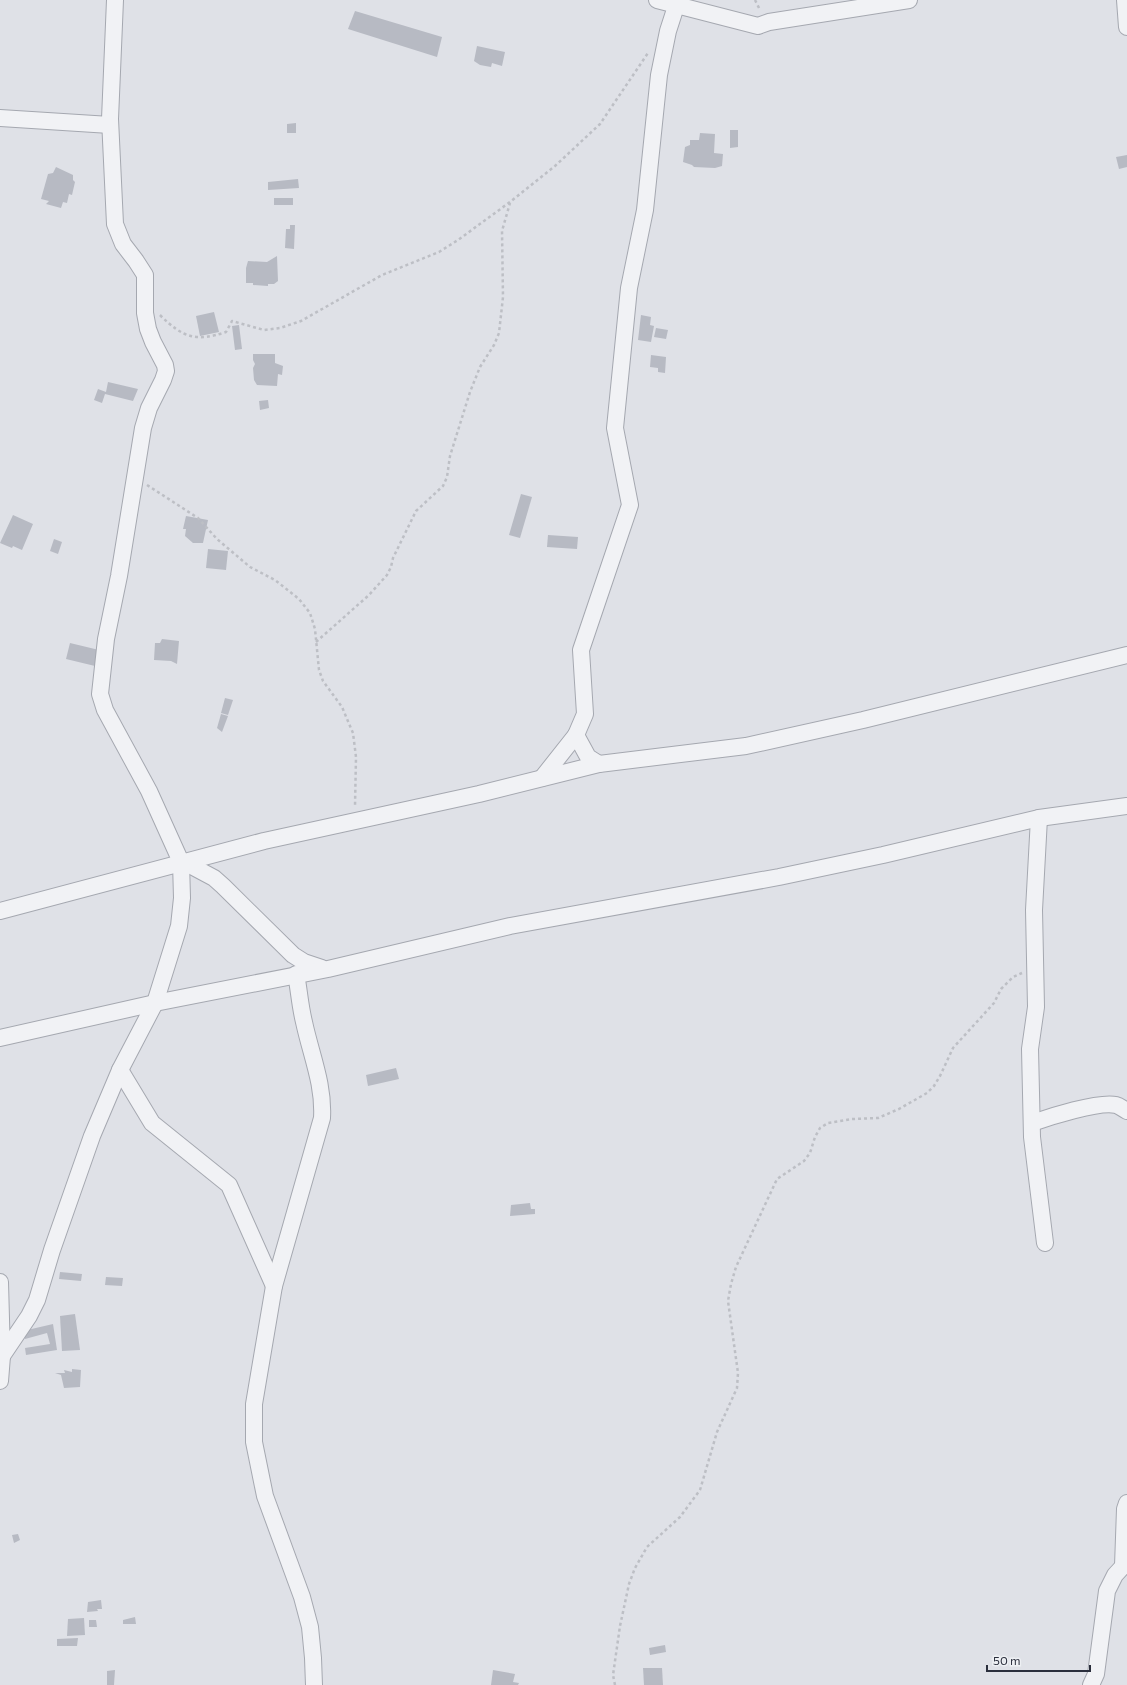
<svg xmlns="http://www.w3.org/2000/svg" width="1127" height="1685" font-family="Commissioner,sans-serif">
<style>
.building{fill:#b7bac3}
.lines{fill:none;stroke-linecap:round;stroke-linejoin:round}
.minor-casing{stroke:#a5a8b0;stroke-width:18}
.path{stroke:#bdbfc5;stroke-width:2.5;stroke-dasharray:3 3;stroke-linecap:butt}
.minor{stroke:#f1f2f5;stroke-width:16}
</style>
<rect width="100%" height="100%" fill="#dfe1e7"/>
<g class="building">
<path d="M 355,11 L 442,37 L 437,57 L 348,29 Z"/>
<path d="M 477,46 L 505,52 L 502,66 L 492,63 L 491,67 L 480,65 L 474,61 Z"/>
<path d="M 296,123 L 296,133 L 287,133 L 287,124 Z"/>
<path d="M 730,130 L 738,130 L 738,147 L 730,148 Z"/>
<path d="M 700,133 L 715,134 L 714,153 L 723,154 L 722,166 L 715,168 L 694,167 L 692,165 L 683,162 L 685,147 L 690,145 L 690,140 L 699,140 Z"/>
<path d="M 1127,155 L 1127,167 L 1119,169 L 1116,157 Z"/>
<path d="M 56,167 L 73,175 L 73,180 L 75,182 L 72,195 L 69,194 L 67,203 L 63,202 L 61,208 L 46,204 L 49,201 L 41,199 L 48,174 L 53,173 Z"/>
<path d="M 298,179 L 299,188 L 268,190 L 268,182 Z"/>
<rect x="274" y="198" width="19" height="7"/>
<path d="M 290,225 L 295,225 L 294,249 L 285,248 L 286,229 L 290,229 Z"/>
<path d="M 277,256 L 278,281 L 274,284 L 268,284 L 268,286 L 253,285 L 253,283 L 246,283 L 246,268 L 248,261 L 267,262 Z"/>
<path d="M 214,312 L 219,332 L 200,336 L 196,316 Z"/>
<path d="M 641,315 L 651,317 L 650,325 L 654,326 L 651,342 L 638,340 Z"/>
<path d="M 239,325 L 242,349 L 235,350 L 232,326 Z"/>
<path d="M 656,328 L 668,330 L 666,339 L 654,337 Z"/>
<path d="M 253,354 L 275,354 L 275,363 L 283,366 L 282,375 L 278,374 L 277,386 L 257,385 L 254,380 L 253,368 L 255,364 L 253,360 Z"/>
<path d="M 651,355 L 666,357 L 665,373 L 658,372 L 658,368 L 650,367 Z"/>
<path d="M 108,382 L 138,389 L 133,401 L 105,394 L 102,403 L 94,400 L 98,389 L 106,392 Z"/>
<path d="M 268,400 L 269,408 L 260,410 L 259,401 Z"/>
<path d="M 521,494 L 532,497 L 520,538 L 509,535 Z"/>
<path d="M 13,515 L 33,524 L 22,550 L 13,546 L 12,548 L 0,543 Z"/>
<path d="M 186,516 L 208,520 L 203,543 L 193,543 L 185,536 L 186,529 L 183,529 Z"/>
<path d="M 548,535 L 578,537 L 577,549 L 547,547 Z"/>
<path d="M 54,539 L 62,542 L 58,554 L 50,551 Z"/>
<path d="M 208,549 L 228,551 L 226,570 L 206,568 Z"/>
<path d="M 162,639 L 179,641 L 177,664 L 171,661 L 154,660 L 155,643 L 160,643 Z"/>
<path d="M 70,643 L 99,650 L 95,666 L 66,659 Z"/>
<path d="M 225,698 L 233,700 L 228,715 L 221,713 Z"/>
<path d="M 221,714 L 228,716 L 222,732 L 217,728 Z"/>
<path d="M 396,1068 L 399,1079 L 368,1086 L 366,1075 Z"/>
<path d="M 530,1203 L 531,1209 L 535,1209 L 535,1214 L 510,1216 L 511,1205 Z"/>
<path d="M 60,1272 L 82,1274 L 81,1281 L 59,1279 Z"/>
<path d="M 106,1277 L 123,1278 L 122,1286 L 105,1285 Z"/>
<path d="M 75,1314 L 80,1350 L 62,1351 L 60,1316 Z"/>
<path d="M 53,1324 L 57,1350 L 26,1355 L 25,1348 L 50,1344 L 47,1333 L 25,1339 L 23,1331 Z"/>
<path d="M 72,1369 L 81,1370 L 80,1387 L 64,1388 L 61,1375 L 55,1373 L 65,1373 L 64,1370 L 72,1372 Z"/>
<path d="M 18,1534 L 20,1540 L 14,1543 L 12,1535 Z"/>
<path d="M 101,1600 L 102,1609 L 97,1609 L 98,1611 L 87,1612 L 88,1602 Z"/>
<path d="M 135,1617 L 136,1624 L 123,1624 L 123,1620 Z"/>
<path d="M 84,1618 L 85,1635 L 67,1636 L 68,1619 Z"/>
<path d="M 89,1620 L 96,1620 L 97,1627 L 89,1627 Z"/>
<path d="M 78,1638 L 77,1646 L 57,1646 L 57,1639 Z"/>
<path d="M 665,1645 L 666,1652 L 650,1655 L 649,1648 Z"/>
<path d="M 643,1668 L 662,1668 L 663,1685 L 644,1685 Z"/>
<path d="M 115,1670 L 114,1685 L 107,1685 L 107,1671 Z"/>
<path d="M 493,1670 L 515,1674 L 513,1682 L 519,1683 L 518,1685 L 491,1685 Z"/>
</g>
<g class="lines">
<g class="minor-casing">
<g id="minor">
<path d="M 657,0 L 758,26 L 769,22 L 909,0"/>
<path d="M 1125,0 L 1127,27"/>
<path d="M 0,118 L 110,125"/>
<path d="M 599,764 L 588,757 L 576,735 L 585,714 L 581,650 L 630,505 L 615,428 L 629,288 L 645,210 L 659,75 L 668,31 L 678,0"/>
<path d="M 542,778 L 576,735"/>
<path d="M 1039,818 L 1034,910 L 1036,1007 L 1030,1049 L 1032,1137 L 1045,1243"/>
<path d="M 184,862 L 214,878 L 223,886 L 293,955 L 304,962 L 322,968"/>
<path d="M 0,911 L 264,841 L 479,794 L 599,764 L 746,746 L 863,720 L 1127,655"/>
<path d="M 296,974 C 299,990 300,1006 304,1022 C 311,1055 324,1084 322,1118 L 274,1286 L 254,1404 L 254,1442 L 265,1496 L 302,1597 L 310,1627 L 313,1658 L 314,1685"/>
<path d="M 0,1038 L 155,1003 L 328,969 L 510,926 L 779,877 L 883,855 L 1039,818 L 1127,806"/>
<path d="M 120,1070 L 152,1123 L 229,1185 L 274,1286"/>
<path d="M 1032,1123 C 1049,1117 1099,1101 1116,1105 C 1120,1106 1123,1109 1127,1111"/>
<path d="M 0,1282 L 2,1356 L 0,1381"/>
<path d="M 2,1356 L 29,1316 L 37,1300 L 52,1250 L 92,1136 L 120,1070 L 155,1003 L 179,926 L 182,898 L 181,862 L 149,791 L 105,710 L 100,694 L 106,639 L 119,576 L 143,428 L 149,408 L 163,380 L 166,371 L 165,365 L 153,342 L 148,329 L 145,313 L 145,275 L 136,261 L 123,244 L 115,224 L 110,119 L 115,0"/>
<path d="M 1123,1566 L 1125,1509 L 1127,1503"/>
<path d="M 1091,1685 L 1096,1674 L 1107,1591 L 1115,1575 L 1127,1562"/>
</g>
</g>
<g class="path">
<path d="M 755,0 L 760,10"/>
<path d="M 160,315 C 183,338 196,342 226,332 L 232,321 L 264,330 L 280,328 L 301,321 L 382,275 L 439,252 L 458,240 L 510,202 L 555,166 L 600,124 L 648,53"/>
<path d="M 147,485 L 198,518 L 217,539 L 250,567 L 275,580 L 299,599 L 310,613 L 315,629 L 319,670 L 323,681 L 342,707 L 353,733 L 356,757 L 355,806"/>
<path d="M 316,642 L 369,595 L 387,575 L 391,567 L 393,558 L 416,511 L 443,486 L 447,477 L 450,456 L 470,392 L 480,367 L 494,345 L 499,333 L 503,297 L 502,231 L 510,203"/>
<path d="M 615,1685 L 613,1675 L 620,1626 L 629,1584 L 635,1568 L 647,1547 L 680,1517 L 700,1490 L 717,1432 L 737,1388 L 738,1373 L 728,1301 L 731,1284 L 736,1267 L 777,1179 L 804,1161 L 810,1153 L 815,1137 L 820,1128 L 828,1123 L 852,1119 L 878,1118 L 899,1109 L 927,1093 L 934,1086 L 940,1076 L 953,1048 L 994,1003 L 1001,989 L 1013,977 L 1022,973"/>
</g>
<use href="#minor" class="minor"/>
</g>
<path d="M987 1665v6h103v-6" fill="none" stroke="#2a2e3c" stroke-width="2"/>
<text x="993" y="1665" font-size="12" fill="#2a2e3c" stroke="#eef0f4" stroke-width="3" paint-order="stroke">50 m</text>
</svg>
